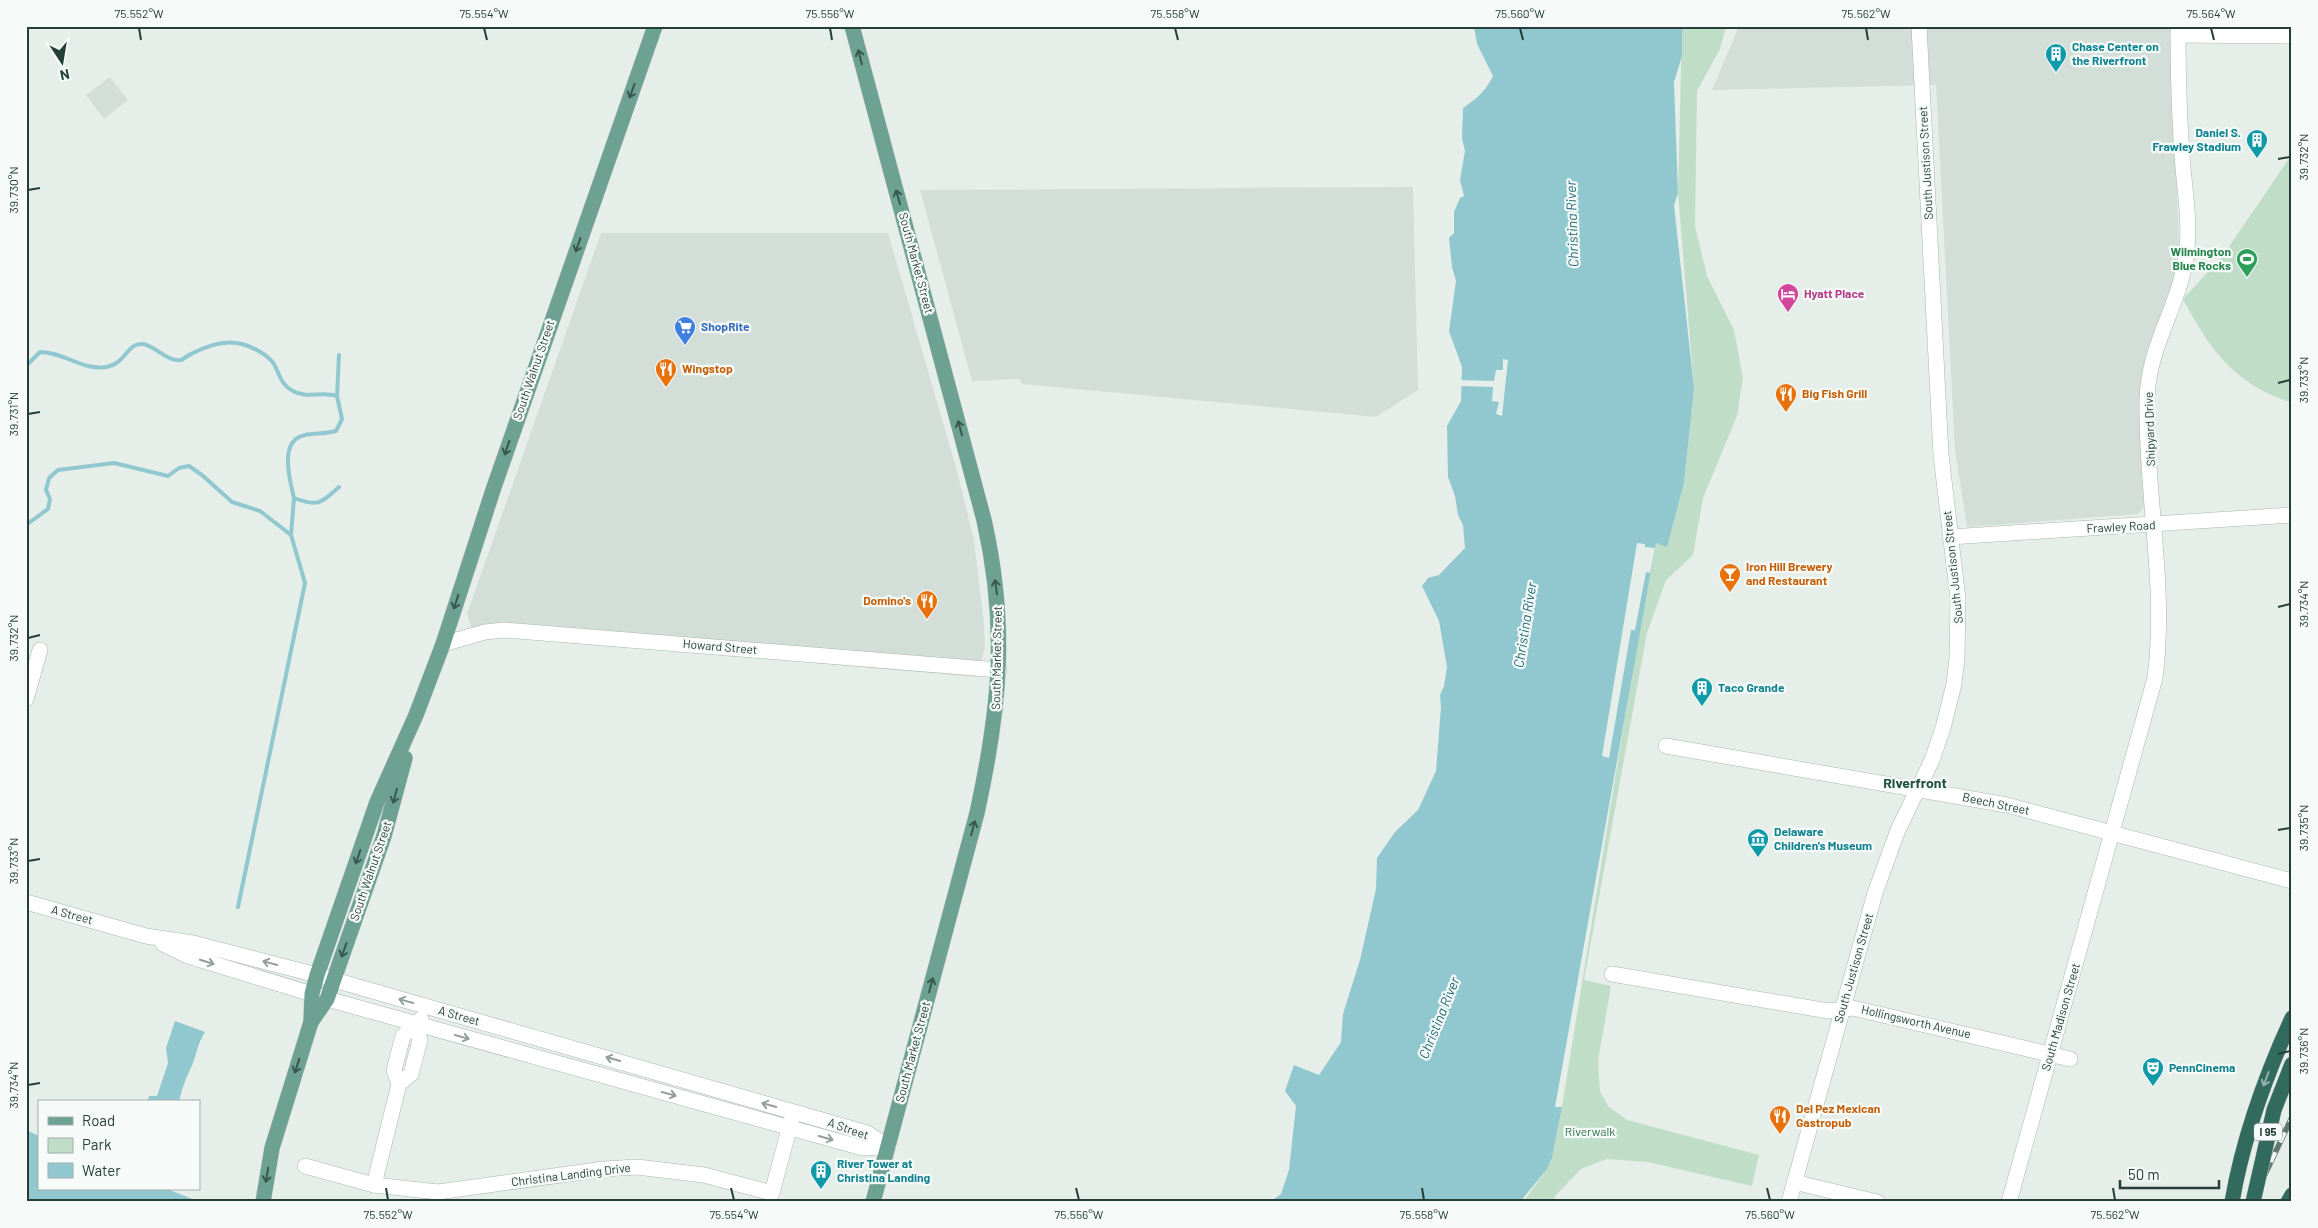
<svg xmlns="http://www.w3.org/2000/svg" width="2318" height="1228" font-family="Barlow,sans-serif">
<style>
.built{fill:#d4ded9}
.green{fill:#c0ddc7}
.water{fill:#91c7cf}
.pier{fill:#e6eeea}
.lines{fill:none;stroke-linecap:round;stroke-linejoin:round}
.stream{stroke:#91c7cf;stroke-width:4}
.minor-casing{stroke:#a8b6b1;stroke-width:16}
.major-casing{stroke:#c2c9c7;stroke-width:16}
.highway-casing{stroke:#c2c9c7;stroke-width:16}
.minor{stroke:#fff;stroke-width:15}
.major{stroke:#6da192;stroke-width:15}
.highway{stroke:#326a5d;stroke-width:15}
.rail-casing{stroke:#607a73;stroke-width:5.5}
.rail{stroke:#f6faf8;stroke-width:4;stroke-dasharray:11;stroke-linecap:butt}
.highway-bridge-casing{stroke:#c2c9c7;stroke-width:16;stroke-linecap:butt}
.highway-bridge{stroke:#326a5d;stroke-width:15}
.oneway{stroke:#37584e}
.oneway2{stroke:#929f9c}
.oneway3{stroke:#94b2aa}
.ticks{fill:none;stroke:#253f38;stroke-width:2}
.labels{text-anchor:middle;stroke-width:4.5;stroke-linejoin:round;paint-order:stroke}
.shield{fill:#f6faf8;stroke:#647772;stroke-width:1}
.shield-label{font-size:11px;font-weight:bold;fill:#253f38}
.culture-label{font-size:12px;font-weight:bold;fill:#0d838f;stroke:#f6faf8;text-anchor:start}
.street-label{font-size:12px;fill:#253f38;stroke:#f6faf8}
.leisure-label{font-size:12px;font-weight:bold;fill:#27864d;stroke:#f6faf8;text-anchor:end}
.hotel-label{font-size:12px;font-weight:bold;fill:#b23c85;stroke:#f6faf8;text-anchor:start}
.shop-label{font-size:12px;font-weight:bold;fill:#366cbe;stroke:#f6faf8;text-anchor:start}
.food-label{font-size:12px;font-weight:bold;fill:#c56008;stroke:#f6faf8;text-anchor:start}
.park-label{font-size:12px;fill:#31744a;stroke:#f6faf8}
.water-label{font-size:14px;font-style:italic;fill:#226c79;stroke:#f6faf8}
.neighbourhood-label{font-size:14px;font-weight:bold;fill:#225144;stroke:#f6faf8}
.neatline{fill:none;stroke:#253f38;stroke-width:2}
.ticks-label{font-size:12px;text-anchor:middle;fill:#253f38}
</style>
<rect width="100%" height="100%" fill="#e6eeea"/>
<g class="built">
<path d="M 1739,26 L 2172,26 L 2179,253 L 2174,281 L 2147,350 L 2140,384 L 2144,507 L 2138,514 L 1967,527 L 1955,451 L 1936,85 L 1712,90 Z"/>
<path d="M 110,77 L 128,100 L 104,119 L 86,95 Z"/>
<path d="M 1413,187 L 1418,390 L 1376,417 L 1022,384 L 1020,379 L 972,381 L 920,190 Z"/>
<path d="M 601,233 L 888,233 L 957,471 L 974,540 L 984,624 L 985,648 L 976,677 L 513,637 L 494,637 L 477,643 L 467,614 Z"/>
</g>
<g class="green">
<path d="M 1682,26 L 1726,26 L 1720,49 L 1697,91 L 1695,226 L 1707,276 L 1734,330 L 1743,378 L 1737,416 L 1703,498 L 1693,555 L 1666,580 L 1647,633 L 1584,980 L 1611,986 L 1598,1061 L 1600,1091 L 1608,1106 L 1627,1120 L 1759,1155 L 1752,1186 L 1648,1162 L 1607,1159 L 1581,1169 L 1555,1196 L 1553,1202 L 1523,1202 L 1547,1169 L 1552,1158 L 1562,1107 L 1636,649 L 1656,543 L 1667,546 L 1684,483 L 1694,388 L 1678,193 Z"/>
<path d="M 2292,154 L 2292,403 C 2234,384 2210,350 2183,299 L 2222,257 Z"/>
</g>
<g class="water">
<path d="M 1474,26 L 1682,26 L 1682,56 L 1674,82 L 1678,193 L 1674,205 L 1694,388 L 1684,483 L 1667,547 L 1656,543 L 1555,1107 L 1562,1107 L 1552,1158 L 1547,1169 L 1520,1202 L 1270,1202 L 1281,1194 L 1289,1170 L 1296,1106 L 1285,1091 L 1294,1065 L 1319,1075 L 1341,1042 L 1343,1014 L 1360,960 L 1376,889 L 1377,858 L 1395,832 L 1418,810 L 1436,771 L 1441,707 L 1440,695 L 1444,686 L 1447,667 L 1439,621 L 1422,586 L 1428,578 L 1439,575 L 1465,548 L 1463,525 L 1458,515 L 1455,496 L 1448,477 L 1447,426 L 1461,401 L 1462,367 L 1449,331 L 1456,281 L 1452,267 L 1449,238 L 1454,233 L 1454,212 L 1460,198 L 1464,196 L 1460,180 L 1465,151 L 1462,138 L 1463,108 C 1476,99 1486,91 1493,76 L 1477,44 Z"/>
<path d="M 175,1021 L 205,1032 C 198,1043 197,1052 193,1063 C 187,1076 182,1087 179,1102 L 147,1102 L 149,1096 L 157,1096 L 168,1063 L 166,1048 Z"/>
<path d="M 26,1130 L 39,1136 L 39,1189 L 167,1189 L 200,1202 L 26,1202 Z"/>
</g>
<g class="pier">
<path d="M 1503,359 L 1508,360 L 1502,416 L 1496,414 L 1499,402 L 1492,401 L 1493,387 L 1459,386 L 1459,380 L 1494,381 L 1496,370 L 1503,370 Z"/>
<path d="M 1637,543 L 1645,544 L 1645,547 L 1655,548 L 1650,573 L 1646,572 L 1635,630 L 1631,630 L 1609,758 L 1602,756 Z"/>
</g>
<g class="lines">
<g class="stream">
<path d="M 26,366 L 40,352 C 64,352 83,371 106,367 C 126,364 127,342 143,344 C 155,346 169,363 181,360 C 184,359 188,355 191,354 C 206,346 224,339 242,344 C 253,347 268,355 274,364 C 280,375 281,385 293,391 C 306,399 321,391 337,396"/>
<path d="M 294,498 C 290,481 278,440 305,435 C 316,433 325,434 336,431 L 342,419 L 337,396 L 339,355"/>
<path d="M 26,525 L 48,509 L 50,499 L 46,490 L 49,478 L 58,470 L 114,463 L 168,476 L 179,468 L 189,466 L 202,475 L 232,502 L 260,511 L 291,535"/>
<path d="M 238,907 L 305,583 L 291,535 L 294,498 C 318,507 320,504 339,487"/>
</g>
<g class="minor-casing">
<g id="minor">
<path d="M 2178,35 L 2292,36"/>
<path d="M 1950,537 L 2292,515"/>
<path d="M 443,644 L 485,632 L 504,630 L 999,670"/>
<path d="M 26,699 L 40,650"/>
<path d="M 1666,746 L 2007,805 L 2292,881"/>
<path d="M 26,902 L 146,936 L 193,943 L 317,975 L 867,1133 L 888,1147"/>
<path d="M 163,944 L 188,956 L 338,1002 L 863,1148 L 888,1147"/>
<path d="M 1612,974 L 1828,1011 L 1853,1008 L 2070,1059"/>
<path d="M 399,1084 L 411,1074 L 420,1040 L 415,1024"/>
<path d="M 305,1166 L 374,1185 L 438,1192 L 604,1169 L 637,1167 L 704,1175 L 772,1193 L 792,1118"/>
<path d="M 1794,1182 L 1877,1202"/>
<path d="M 374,1185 L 399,1084 L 394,1070 L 403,1036 L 421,1019"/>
<path d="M 1789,1202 L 1875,893 L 1898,830 L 1932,760 L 1943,728 L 1954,684 L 1957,658 L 1958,599 L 1941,455 L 1919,26"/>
<path d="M 2009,1202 L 2155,678 C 2167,585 2145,492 2147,398 C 2149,342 2182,303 2187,249 C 2190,218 2184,186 2182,155 C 2179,112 2178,69 2178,26"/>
</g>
</g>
<g class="major-casing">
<g id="major">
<path d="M 852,26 L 984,520 C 1008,626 1000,708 977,813 L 873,1202"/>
<path d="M 311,1022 L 327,999 L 384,836 L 405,758"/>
<path d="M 263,1202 L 272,1148 L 311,1022 L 312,994 L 317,975 L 377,802 L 416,715 L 443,644 L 494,487 L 655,26"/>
</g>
</g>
<g class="highway-casing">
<g id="highway">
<path d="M 2232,1202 C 2243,1138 2265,1077 2292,1018"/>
<path d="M 2288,1202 L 2292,1195"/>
</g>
</g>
<use href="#minor" class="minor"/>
<use href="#major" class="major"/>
<use href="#highway" class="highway"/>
<g class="rail-casing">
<path id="rail" d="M 2252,1202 L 2292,1117"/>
</g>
<use href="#rail" class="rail"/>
<g class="highway-bridge-casing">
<path id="highway-bridge" d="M 2253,1202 L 2274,1110 L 2292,1064"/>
</g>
<use href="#highway-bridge" class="highway-bridge"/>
</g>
<defs><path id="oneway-shaft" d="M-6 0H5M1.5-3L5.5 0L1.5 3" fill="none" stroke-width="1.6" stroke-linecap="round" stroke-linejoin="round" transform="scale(1.25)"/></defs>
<g class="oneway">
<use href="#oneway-shaft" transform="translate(860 57) rotate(-104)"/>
<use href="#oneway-shaft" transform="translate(632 91) rotate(110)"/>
<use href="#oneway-shaft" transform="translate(898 197) rotate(-106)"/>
<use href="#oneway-shaft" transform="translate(578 245) rotate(109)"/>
<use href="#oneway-shaft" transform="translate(960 428) rotate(-105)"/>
<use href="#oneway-shaft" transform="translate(507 448) rotate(109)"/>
<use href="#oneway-shaft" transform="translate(996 587) rotate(-98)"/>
<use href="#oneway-shaft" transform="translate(456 602) rotate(108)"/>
<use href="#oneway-shaft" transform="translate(395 796) rotate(105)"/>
<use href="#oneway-shaft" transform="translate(973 828) rotate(-75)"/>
<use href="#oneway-shaft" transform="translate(358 857) rotate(109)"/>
<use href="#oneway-shaft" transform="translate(344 950) rotate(110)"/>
<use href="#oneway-shaft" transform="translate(931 985) rotate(-75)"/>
<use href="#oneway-shaft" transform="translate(297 1066) rotate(108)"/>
<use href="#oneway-shaft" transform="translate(267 1175) rotate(100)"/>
</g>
<g class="oneway2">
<use href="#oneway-shaft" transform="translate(207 962) rotate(17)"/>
<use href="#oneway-shaft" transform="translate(270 963) rotate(-165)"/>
<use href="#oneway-shaft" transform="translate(406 1001) rotate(-165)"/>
<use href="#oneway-shaft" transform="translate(462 1037) rotate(15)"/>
<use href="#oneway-shaft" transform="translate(613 1059) rotate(-164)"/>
<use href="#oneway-shaft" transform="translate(669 1094) rotate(15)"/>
<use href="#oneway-shaft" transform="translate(769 1105) rotate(-164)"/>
<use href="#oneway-shaft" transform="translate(826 1138) rotate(16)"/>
</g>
<use class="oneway3" href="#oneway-shaft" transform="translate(2266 1079) rotate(111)"/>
<path class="ticks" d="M 139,28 L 141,40M 484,28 L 487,40M 830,28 L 832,40M 1175,28 L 1178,40M 1520,28 L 1523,40M 1866,28 L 1868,40M 2211,28 L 2214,40M 2278,159 L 2290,157M 28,190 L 40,188M 2278,383 L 2290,380M 28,414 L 40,412M 2278,607 L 2290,604M 28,638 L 40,635M 2278,830 L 2290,828M 28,861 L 40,859M 2278,1054 L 2290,1051M 28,1085 L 40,1083M 386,1188 L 388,1200M 731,1188 L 734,1200M 1076,1188 L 1079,1200M 1422,1188 L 1424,1200M 1767,1188 L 1770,1200M 2113,1188 L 2115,1200"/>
<defs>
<g id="building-pin" transform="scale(1.125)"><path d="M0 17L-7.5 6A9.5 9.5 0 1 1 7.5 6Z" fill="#0f9aa8" stroke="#f6faf8"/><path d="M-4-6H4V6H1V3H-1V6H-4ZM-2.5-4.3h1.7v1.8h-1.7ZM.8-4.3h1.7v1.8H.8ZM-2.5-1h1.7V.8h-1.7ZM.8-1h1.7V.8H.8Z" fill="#fff"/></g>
<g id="stadium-pin" transform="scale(1.125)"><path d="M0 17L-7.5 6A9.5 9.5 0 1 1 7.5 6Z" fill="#2e9e5b" stroke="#f6faf8"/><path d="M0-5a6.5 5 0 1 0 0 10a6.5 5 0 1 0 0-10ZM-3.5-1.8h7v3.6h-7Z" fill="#fff"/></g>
<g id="hotel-pin" transform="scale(1.125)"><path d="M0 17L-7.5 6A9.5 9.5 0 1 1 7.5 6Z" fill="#d1479c" stroke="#f6faf8"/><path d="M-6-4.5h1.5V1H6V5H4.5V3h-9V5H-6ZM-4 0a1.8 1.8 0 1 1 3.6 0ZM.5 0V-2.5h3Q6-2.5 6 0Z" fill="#fff"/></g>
<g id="supermarket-pin" transform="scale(1.125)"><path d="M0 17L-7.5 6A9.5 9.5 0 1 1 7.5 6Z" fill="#3f7fe0" stroke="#f6faf8"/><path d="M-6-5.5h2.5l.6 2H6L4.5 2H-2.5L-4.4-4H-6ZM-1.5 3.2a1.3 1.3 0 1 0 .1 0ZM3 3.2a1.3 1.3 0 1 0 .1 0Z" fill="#fff"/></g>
<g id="restaurant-pin" transform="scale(1.125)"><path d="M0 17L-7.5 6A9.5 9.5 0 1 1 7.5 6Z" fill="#e8710a" stroke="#f6faf8"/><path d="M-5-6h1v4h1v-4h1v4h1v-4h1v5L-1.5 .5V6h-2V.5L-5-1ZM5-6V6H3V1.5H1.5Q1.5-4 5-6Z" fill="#fff"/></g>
<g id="bar-pin" transform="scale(1.125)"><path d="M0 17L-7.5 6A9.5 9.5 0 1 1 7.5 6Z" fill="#e8710a" stroke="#f6faf8"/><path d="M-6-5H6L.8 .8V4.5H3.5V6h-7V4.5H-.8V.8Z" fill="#fff"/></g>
<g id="museum-pin" transform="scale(1.125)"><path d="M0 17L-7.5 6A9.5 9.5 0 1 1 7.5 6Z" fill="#0f9aa8" stroke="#f6faf8"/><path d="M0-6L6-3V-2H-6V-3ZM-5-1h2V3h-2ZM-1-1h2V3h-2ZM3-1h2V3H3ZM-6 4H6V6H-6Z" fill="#fff"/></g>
<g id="theatre-pin" transform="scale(1.125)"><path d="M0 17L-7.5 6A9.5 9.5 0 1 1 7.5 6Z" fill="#0f9aa8" stroke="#f6faf8"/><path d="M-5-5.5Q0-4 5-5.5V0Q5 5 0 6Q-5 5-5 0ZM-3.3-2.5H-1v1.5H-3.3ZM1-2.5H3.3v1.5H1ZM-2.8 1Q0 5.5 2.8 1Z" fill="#fff"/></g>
</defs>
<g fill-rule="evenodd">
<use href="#building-pin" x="2056" y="54"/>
<use href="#building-pin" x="2257" y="140"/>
<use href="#stadium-pin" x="2247" y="259"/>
<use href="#hotel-pin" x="1788" y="294"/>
<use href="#supermarket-pin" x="685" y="327"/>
<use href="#restaurant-pin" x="666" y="369"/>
<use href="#restaurant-pin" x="1786" y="394"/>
<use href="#bar-pin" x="1730" y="574"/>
<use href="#restaurant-pin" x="927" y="601"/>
<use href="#building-pin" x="1702" y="688"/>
<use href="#museum-pin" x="1758" y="839"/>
<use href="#theatre-pin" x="2153" y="1068"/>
<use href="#restaurant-pin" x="1780" y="1116"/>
<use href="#building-pin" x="821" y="1171"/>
</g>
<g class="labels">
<rect class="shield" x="2254" y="1123.5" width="28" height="17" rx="4"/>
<g class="shield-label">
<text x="2268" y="1136">I 95</text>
</g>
<g class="culture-label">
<text x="2072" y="51">Chase Center on<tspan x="2072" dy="14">the Riverfront</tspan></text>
<text x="2241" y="137" text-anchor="end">Daniel S.<tspan x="2241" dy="14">Frawley Stadium</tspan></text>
<text x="1718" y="692">Taco Grande</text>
<text x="1774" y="836">Delaware<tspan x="1774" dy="14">Children's Museum</tspan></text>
<text x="2169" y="1072">PennCinema</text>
<text x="837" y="1168">River Tower at<tspan x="837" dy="14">Christina Landing</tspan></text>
</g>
<g class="street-label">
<text transform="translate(1926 163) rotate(-93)" y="4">South Justison Street</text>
<text transform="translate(916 263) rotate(75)" y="4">South Market Street</text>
<text transform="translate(534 370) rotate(-71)" y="4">South Walnut Street</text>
<text transform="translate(2150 429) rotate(-92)" y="4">Shipyard Drive</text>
<text transform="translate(2121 527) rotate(-3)" y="4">Frawley Road</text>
<text transform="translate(1953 567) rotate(-96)" y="4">South Justison Street</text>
<text transform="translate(720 647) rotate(5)" y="4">Howard Street</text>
<text transform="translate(997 658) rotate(-89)" y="4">South Market Street</text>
<text transform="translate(1996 804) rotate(12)" y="4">Beech Street</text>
<text transform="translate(371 871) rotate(-71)" y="4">South Walnut Street</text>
<text transform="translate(72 915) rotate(15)" y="4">A Street</text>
<text transform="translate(1854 968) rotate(-74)" y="4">South Justison Street</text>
<text transform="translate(459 1016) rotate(16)" y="4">A Street</text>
<text transform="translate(2061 1017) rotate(-74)" y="4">South Madison Street</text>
<text transform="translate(1916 1022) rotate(13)" y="4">Hollingsworth Avenue</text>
<text transform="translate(913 1052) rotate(-75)" y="4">South Market Street</text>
<text transform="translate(848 1129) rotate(19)" y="4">A Street</text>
<text transform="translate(571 1175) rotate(-7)" y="4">Christina Landing Drive</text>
</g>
<g class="leisure-label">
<text x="2231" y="256">Wilmington<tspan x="2231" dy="14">Blue Rocks</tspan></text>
</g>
<g class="hotel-label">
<text x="1804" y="298">Hyatt Place</text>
</g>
<g class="shop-label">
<text x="701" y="331">ShopRite</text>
</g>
<g class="food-label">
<text x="682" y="373">Wingstop</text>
<text x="1802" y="398">Big Fish Grill</text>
<text x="1746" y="571">Iron Hill Brewery<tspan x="1746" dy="14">and Restaurant</tspan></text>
<text x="911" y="605" text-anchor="end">Domino's</text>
<text x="1796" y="1113">Del Pez Mexican<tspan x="1796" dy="14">Gastropub</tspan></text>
</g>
<g class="park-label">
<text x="1590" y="1136">Riverwalk</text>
</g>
<g class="water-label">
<text transform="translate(1572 224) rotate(-92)" y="5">Christina River</text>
<text transform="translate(1525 625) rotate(-81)" y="5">Christina River</text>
<text transform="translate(1439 1018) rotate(-68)" y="5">Christina River</text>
</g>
<g class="neighbourhood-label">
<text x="1915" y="788">Riverfront</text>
</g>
</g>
<rect width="2318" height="1228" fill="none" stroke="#f6faf8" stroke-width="55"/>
<rect x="38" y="1100" width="162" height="90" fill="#f6faf8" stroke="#a2afab"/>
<rect x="48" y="1117" width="25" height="8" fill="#6da192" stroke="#a2afab"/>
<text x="82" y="1126" font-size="15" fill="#253f38">Road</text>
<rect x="48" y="1138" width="25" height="15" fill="#c0ddc7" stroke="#a2afab"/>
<text x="82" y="1150" font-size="15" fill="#253f38">Park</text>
<rect x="48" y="1163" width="25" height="15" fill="#91c7cf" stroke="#a2afab"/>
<text x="82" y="1176" font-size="15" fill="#253f38">Water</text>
<g transform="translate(62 62) rotate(168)" stroke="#f6faf8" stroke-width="4" paint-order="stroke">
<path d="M0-4L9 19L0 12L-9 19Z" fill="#253f38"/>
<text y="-8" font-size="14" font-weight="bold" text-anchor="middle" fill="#253f38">N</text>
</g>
<path d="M2120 1180v8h99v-8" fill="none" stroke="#253f38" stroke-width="2.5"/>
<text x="2128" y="1180" font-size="15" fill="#253f38" stroke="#f6faf8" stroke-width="4" paint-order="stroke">50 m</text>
<rect x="28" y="28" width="2262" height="1172" class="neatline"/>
<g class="ticks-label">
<text x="139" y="18">75.552°W</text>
<text x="484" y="18">75.554°W</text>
<text x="830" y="18">75.556°W</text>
<text x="1175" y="18">75.558°W</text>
<text x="1520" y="18">75.560°W</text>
<text x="1866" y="18">75.562°W</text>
<text x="2211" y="18">75.564°W</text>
<text transform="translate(2304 157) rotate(-90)" y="4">39.732°N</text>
<text transform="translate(14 190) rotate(-90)" y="4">39.730°N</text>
<text transform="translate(2304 380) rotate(-90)" y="4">39.733°N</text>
<text transform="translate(14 414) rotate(-90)" y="4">39.731°N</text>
<text transform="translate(2304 604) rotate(-90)" y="4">39.734°N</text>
<text transform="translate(14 638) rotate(-90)" y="4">39.732°N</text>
<text transform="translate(2304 828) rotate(-90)" y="4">39.735°N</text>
<text transform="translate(14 861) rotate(-90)" y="4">39.733°N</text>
<text transform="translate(2304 1051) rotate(-90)" y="4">39.736°N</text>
<text transform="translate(14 1085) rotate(-90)" y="4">39.734°N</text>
<text x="388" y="1219">75.552°W</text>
<text x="734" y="1219">75.554°W</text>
<text x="1079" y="1219">75.556°W</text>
<text x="1424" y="1219">75.558°W</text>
<text x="1770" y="1219">75.560°W</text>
<text x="2115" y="1219">75.562°W</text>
</g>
</svg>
